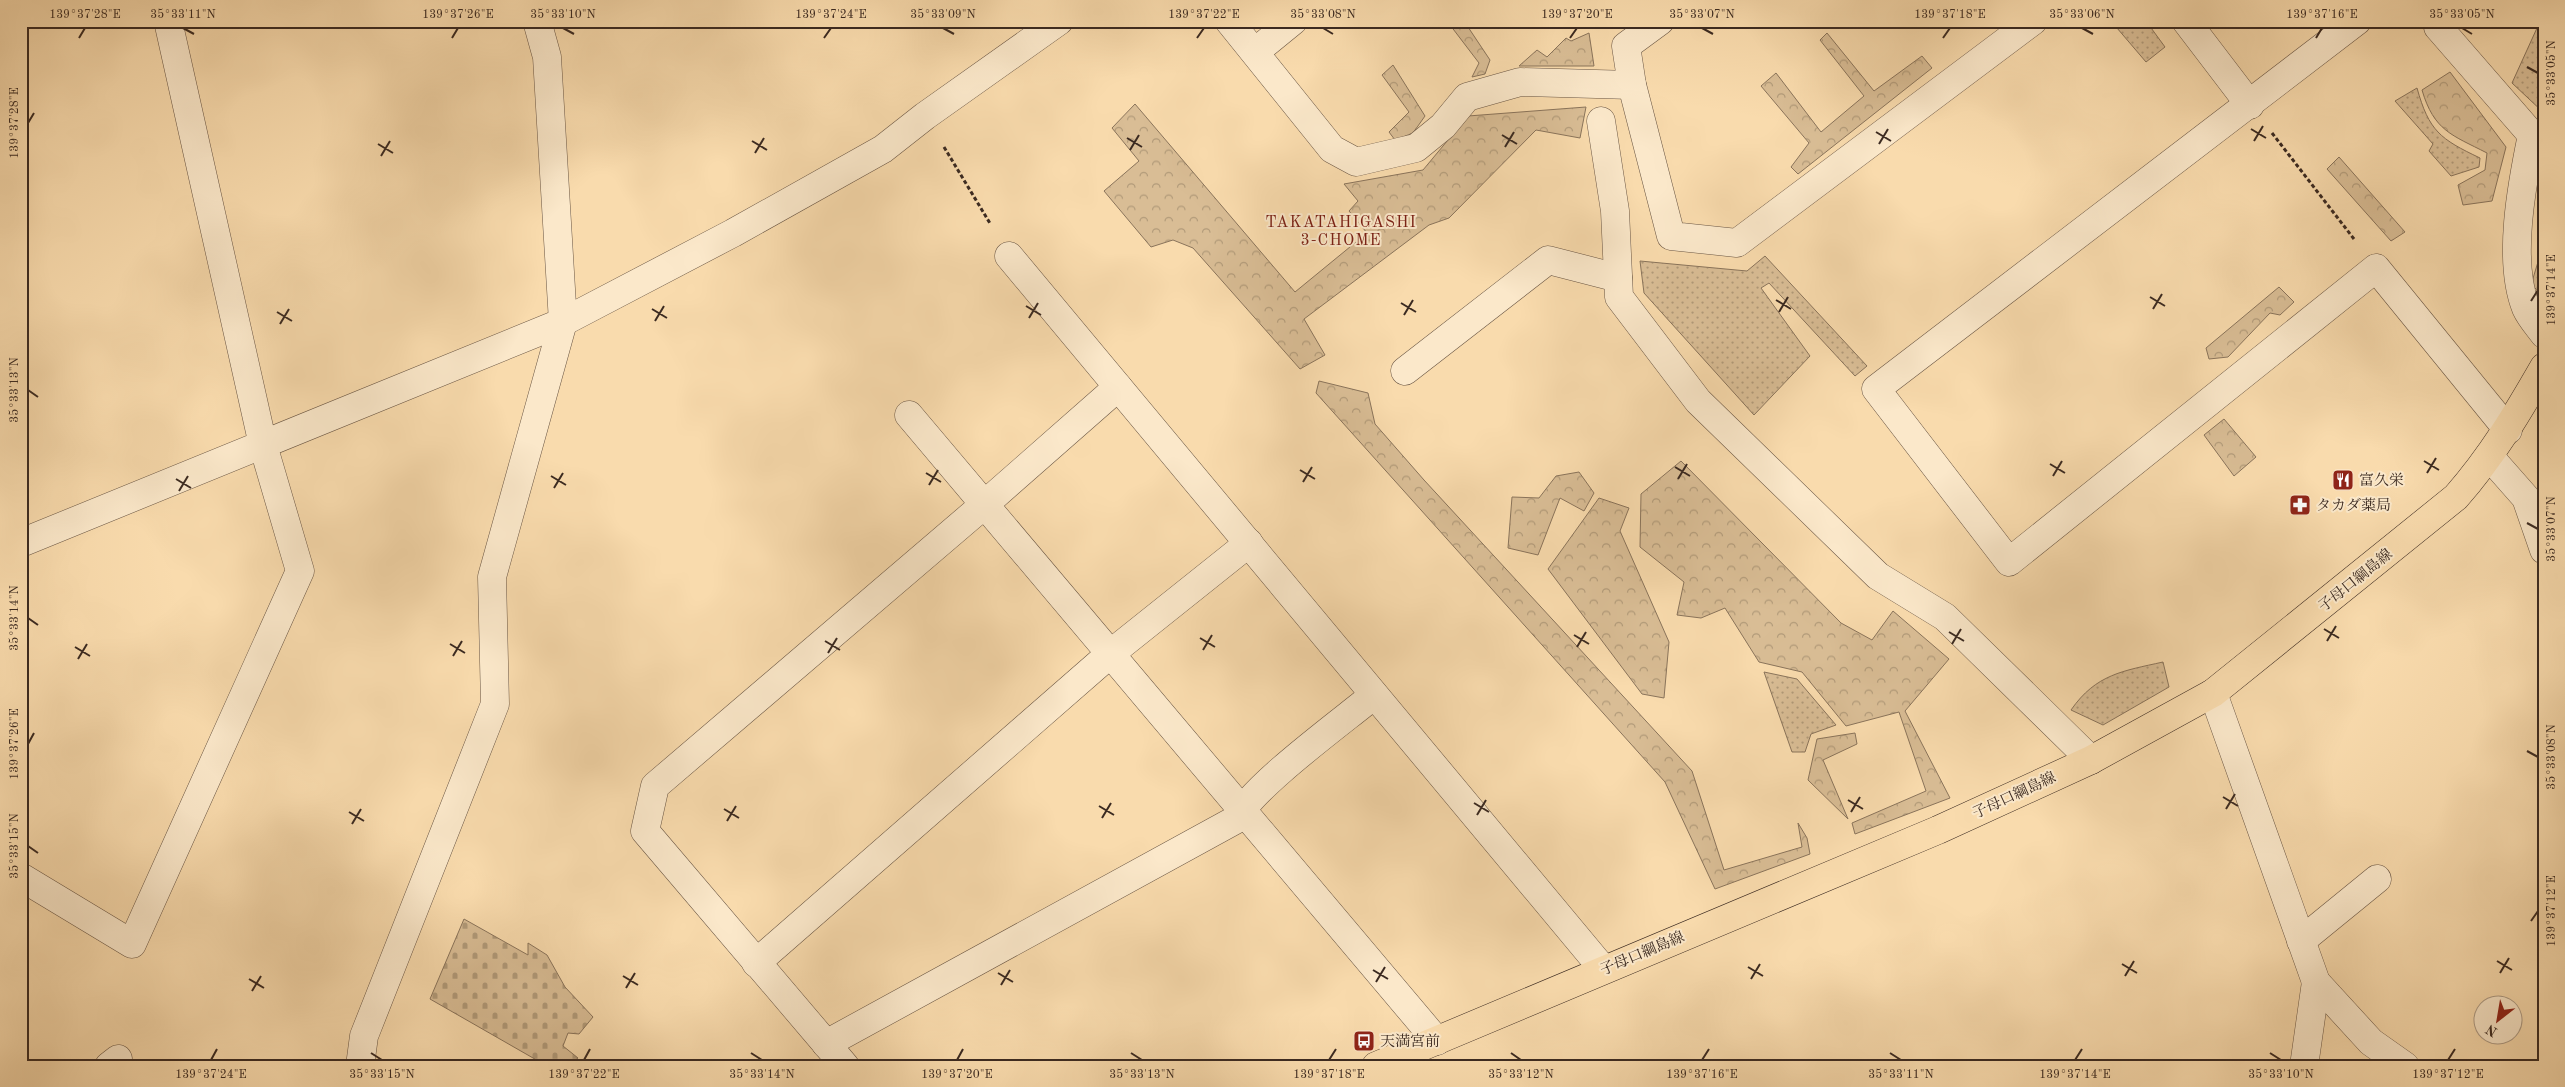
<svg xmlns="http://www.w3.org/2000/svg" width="2565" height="1087" font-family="'Old Standard TT','Noto Serif JP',serif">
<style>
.grass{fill:url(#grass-dots);stroke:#8a745b}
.forest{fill:url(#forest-crowns);stroke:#8a745b}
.cemetery{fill:url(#cemetery-stones);stroke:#8a745b}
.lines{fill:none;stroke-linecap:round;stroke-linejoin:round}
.minor-casing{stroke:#6a5644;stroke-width:29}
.major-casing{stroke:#3b2a21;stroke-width:29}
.path{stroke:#3b2a21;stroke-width:3;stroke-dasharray:4 2.5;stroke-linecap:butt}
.minor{stroke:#fbe8ca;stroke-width:28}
.major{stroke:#f9dbad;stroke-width:28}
.ticks{fill:none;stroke:#3b2a21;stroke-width:2}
.labels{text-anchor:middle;stroke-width:4;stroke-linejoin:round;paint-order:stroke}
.poi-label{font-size:15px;fill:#3b2a21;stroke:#fbe8ca;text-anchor:start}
.street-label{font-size:15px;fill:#3b2a21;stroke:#fbe8ca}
.neighbourhood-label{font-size:16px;letter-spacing:1px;fill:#7a1f14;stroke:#fbe8ca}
.neatline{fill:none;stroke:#3b2a21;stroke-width:2}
.ticks-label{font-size:12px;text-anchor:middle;fill:#3b2a21}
</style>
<defs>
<pattern id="grass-dots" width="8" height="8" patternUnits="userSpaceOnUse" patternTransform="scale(1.25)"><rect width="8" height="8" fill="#d9bd95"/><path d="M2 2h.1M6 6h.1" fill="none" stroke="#b19a79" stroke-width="1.8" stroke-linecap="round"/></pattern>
<pattern id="forest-crowns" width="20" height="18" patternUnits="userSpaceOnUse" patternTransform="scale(1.25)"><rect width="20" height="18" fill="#d9bd95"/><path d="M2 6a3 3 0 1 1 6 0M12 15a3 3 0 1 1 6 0" fill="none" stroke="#b19a79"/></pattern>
<pattern id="cemetery-stones" width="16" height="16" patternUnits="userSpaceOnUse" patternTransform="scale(1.25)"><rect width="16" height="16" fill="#d9bd95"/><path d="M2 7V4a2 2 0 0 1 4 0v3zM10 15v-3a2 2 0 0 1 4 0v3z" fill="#b19a79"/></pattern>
</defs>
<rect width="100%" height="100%" fill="#f9dbad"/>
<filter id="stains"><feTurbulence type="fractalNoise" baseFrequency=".004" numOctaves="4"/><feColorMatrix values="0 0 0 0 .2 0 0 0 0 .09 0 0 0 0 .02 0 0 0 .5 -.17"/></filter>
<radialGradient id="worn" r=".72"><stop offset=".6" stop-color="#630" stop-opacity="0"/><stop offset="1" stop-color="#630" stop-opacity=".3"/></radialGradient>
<g class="grass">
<path d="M 2111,21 L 2146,21 L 2165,47 L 2146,62 Z"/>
<path d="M 2537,28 L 2544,28 L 2544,113 L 2512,83 Z"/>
<path d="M 2417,88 C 2429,131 2440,139 2480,158 L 2479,167 L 2451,176 L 2429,151 L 2433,144 L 2395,101 Z"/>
<path d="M 2544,242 L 2544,285 L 2540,292 L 2531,285 Z"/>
<path d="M 1765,256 L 1867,366 L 1855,376 L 1769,283 L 1761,288 L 1810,356 L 1754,415 L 1644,293 L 1640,261 L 1747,271 Z"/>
<path d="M 2163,662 L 2169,687 L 2103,725 L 2071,710 C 2096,674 2123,671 2163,662 Z"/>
<path d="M 1764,672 L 1797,679 L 1836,725 L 1811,734 L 1805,752 L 1792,752 Z"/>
</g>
<g class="forest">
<path d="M 1447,21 L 1464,21 L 1490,60 L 1485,74 L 1472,77 L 1479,63 Z"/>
<path d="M 1589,33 L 1594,66 L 1519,66 L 1537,50 L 1547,57 L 1566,38 L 1571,41 Z"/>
<path d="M 1827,33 L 1874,91 L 1922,56 L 1932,68 L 1798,174 L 1791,167 L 1809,143 L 1761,86 L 1776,73 L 1821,132 L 1864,96 L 1820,40 Z"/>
<path d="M 1393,65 L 1425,116 L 1413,133 L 1395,140 L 1389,132 L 1409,112 L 1382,75 Z"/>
<path d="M 2450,72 L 2506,147 L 2492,201 L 2463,205 L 2458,185 L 2485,170 L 2487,153 C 2452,135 2434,131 2422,90 Z"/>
<path d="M 1135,104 L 1295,292 L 1367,233 L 1349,211 L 1358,201 L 1344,184 L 1423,170 L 1468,116 L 1586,107 L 1580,138 L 1536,130 L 1449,218 L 1429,225 L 1304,319 L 1325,355 L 1300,369 L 1193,248 L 1173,240 L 1151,247 L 1104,191 L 1139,161 L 1112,128 Z"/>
<path d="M 2339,157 L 2405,232 L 2391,241 L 2327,169 Z"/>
<path d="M 2279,287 L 2294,302 L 2280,315 L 2270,313 L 2228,357 L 2209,359 L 2206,348 Z"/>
<path d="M 1319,381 L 1368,393 L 1375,424 L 1424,480 L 1692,771 L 1724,870 L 1802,847 L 1798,823 L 1807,838 L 1810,854 L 1715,889 L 1665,782 L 1316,393 Z"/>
<path d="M 2224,419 L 2256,457 L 2234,476 L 2204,435 Z"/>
<path d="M 1681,461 L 1841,623 L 1872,640 L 1893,611 L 1949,659 L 1905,711 L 1950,798 L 1855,834 L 1852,823 L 1926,791 L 1899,712 L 1846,726 L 1802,672 L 1759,662 L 1725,608 L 1701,618 L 1677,615 L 1684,582 L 1640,547 L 1641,494 Z"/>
<path d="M 1579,472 L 1594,493 L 1584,511 L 1560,498 L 1538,555 L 1508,548 L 1512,497 L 1539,498 L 1556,476 Z"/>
<path d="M 1599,498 L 1629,508 L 1620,531 L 1669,642 L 1664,698 L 1642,694 L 1548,569 Z"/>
<path d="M 1855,733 L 1857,744 L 1823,760 L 1848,819 L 1808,780 L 1817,739 Z"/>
</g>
<path class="cemetery" d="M 464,919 L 528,955 L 528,943 L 547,955 L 565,987 L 593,1017 L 579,1034 L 568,1033 L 563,1046 L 578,1058 L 568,1066 L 547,1066 L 430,999 Z"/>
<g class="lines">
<g class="minor-casing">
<g id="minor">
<path d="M 1229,21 L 1332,149 L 1356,162 L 1416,148 L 1443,126 L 1467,97 L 1520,82 L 1632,85"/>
<path d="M 1660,21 L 1626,46 L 1632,85 L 1671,236 L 1737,243 L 2033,21"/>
<path d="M 2186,21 L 2250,105"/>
<path d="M 2357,21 L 1876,389 L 2009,562 L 2376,268 L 2508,430"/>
<path d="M 2438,27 L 2532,135 C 2522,183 2507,261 2526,308 C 2530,317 2538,326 2544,334"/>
<path d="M 1255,52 L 1293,21"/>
<path d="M 1601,121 L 1615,211 L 1619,297 L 1698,401 L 1878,576 L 1945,617 L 2091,760"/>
<path d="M 1009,256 L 1603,969"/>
<path d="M 1405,371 L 1548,260 L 1618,278"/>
<path d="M 909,415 L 1437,1041"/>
<path d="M 2489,456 L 2526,498 L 2544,550"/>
<path d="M 21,543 L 563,322 L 733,233 L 883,149 L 925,116 L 1059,21"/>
<path d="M 2213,693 L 2316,982 L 2371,1042 L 2405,1066"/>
<path d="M 21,877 L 132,944 L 300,571 L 263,445 L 168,21"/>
<path d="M 2301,941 L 2377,879"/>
<path d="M 756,963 L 1110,654 L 1249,543"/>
<path d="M 826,1044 L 1237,819 C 1249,789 1344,720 1374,695"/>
<path d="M 109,1066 L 118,1059"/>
<path d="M 360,1066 L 364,1036 L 495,704 L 492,577 L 563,322 L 547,57 L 537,21"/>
<path d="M 845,1066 L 645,831 L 655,786 L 985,504 L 1118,387"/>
<path d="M 2304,1066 L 2316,982"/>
</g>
</g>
<g class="major-casing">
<path id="major" d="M 1376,1066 L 1938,830 L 2091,760 L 2213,693 L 2456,497 C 2492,456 2517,414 2544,367"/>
</g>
<g class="path">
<path d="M 2272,133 L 2354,239"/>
<path d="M 944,147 L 991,225"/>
</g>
<use href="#minor" class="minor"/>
<use href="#major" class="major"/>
</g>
<path class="ticks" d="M 183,28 L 194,34M 563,28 L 574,34M 943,28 L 954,34M 1323,28 L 1333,34M 1702,28 L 1713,34M 2082,28 L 2093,34M 2462,28 L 2472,34M 79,38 L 85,28M 452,38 L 458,28M 824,38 L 831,28M 1197,38 L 1204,28M 1570,38 L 1577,28M 1943,38 L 1950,28M 2316,38 L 2322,28M 2527,67 L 2538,73M 28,123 L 34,113M 2251,129 L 2266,138M 1876,132 L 1891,141M 1502,135 L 1517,144M 1127,138 L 1142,147M 752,141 L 767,150M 2254,141 L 2263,126M 378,144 L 393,153M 1879,144 L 1888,129M 1505,147 L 1514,132M 1130,150 L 1139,135M 755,153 L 764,138M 381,156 L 390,141M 2150,297 L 2165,306M 1776,300 L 1791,309M 2531,301 L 2538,290M 1401,303 L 1416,312M 1026,306 L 1041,315M 652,309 L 667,318M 2153,309 L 2162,294M 277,312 L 292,321M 1779,312 L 1788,297M 1404,315 L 1413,300M 1029,318 L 1038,303M 655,321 L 664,306M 280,324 L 289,309M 28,390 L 38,397M 2424,461 L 2439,470M 2050,464 L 2065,473M 1675,467 L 1690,476M 1300,470 L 1315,479M 926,473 L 941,482M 2427,473 L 2436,458M 551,476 L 566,485M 2053,476 L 2062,461M 176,479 L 191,488M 1678,479 L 1687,464M 1303,482 L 1312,467M 929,485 L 938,470M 554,488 L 563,473M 179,491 L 188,476M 2527,523 L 2538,529M 28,618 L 38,625M 2324,629 L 2339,638M 1949,632 L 1964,641M 1574,635 L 1589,644M 1200,638 L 1215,647M 825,641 L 840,650M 2327,641 L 2336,626M 450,644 L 465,653M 1952,644 L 1961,629M 75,647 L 90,656M 1577,647 L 1586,632M 1203,650 L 1212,635M 828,653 L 837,638M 453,656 L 462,641M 78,659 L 87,644M 28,744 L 34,733M 2527,751 L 2538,757M 2223,797 L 2238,806M 1848,800 L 1863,809M 1474,803 L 1489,812M 1099,806 L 1114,815M 724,809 L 739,818M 2226,809 L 2235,794M 349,812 L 364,821M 1851,812 L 1860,797M 1477,815 L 1486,800M 1102,818 L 1111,803M 727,821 L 736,806M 352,824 L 361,809M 28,846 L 38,853M 2531,921 L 2538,911M 2497,961 L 2512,970M 2122,964 L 2137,973M 1748,967 L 1763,976M 1373,970 L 1388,979M 998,973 L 1013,982M 2500,973 L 2509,958M 623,976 L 638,985M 2125,976 L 2134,961M 249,979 L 264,988M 1751,979 L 1760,964M 1376,982 L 1385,967M 1001,985 L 1010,970M 626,988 L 635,973M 252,991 L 261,976M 371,1053 L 382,1060M 751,1053 L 762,1060M 1131,1053 L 1142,1060M 1511,1053 L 1521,1060M 1890,1053 L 1901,1060M 2270,1053 L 2281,1060M 211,1060 L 217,1049M 584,1060 L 590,1049M 957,1060 L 963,1049M 1329,1060 L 1336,1049M 1702,1060 L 1709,1049M 2075,1060 L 2082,1049M 2448,1060 L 2455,1049"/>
<defs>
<g id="restaurant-square" transform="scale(1.125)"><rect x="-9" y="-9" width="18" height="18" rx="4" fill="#8f2418" stroke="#fbe8ca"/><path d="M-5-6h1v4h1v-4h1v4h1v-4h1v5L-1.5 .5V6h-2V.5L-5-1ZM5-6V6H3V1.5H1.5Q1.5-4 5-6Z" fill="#fff"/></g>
<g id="pharmacy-square" transform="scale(1.125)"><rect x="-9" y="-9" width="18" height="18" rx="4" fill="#8f2418" stroke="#fbe8ca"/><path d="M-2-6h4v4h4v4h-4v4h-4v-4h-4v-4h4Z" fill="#fff"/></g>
<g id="bus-square" transform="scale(1.125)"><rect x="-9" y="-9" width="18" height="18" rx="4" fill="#8f2418" stroke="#fbe8ca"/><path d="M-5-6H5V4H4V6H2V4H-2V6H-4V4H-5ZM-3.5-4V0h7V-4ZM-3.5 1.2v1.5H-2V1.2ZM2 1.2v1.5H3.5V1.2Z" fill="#fff"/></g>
</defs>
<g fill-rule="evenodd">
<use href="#restaurant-square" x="2343" y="480"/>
<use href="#pharmacy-square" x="2300" y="505"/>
<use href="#bus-square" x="1364" y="1041"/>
</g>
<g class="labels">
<g class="poi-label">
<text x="2359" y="485">富久栄</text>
<text x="2316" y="510">タカダ薬局</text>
<text x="1380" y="1046">天満宮前</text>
</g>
<g class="street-label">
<text transform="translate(2355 580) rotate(-39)" y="5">子母口綱島線</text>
<text transform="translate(2014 795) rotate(-25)" y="5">子母口綱島線</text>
<text transform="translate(1642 953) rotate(-23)" y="5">子母口綱島線</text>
</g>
<g class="neighbourhood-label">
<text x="1341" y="227">TAKATAHIGASHI<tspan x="1341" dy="18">3-CHOME</tspan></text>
</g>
</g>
<rect width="2565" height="1087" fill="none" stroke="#f9dbad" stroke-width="55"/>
<g transform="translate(2498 1020) rotate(211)"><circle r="24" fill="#fbe8ca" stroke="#ae9c86"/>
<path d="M0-4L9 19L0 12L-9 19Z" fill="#8f2418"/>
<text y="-8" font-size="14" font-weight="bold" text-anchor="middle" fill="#3b2a21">N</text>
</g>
<rect x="28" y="28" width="2510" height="1032" class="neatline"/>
<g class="ticks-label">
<text x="85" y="18">139°37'28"E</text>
<text x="183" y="18">35°33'11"N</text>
<text x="458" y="18">139°37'26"E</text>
<text x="563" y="18">35°33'10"N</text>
<text x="831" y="18">139°37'24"E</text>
<text x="943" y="18">35°33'09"N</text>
<text x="1204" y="18">139°37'22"E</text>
<text x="1323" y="18">35°33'08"N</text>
<text x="1577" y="18">139°37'20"E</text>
<text x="1702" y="18">35°33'07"N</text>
<text x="1950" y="18">139°37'18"E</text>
<text x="2082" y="18">35°33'06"N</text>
<text x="2322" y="18">139°37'16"E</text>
<text x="2462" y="18">35°33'05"N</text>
<text transform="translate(2551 73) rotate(-90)" y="4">35°33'05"N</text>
<text transform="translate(14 123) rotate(-90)" y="4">139°37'28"E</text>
<text transform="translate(2551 290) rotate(-90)" y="4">139°37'14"E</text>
<text transform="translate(14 390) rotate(-90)" y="4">35°33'13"N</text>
<text transform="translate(2551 529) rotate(-90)" y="4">35°33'07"N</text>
<text transform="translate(14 618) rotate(-90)" y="4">35°33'14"N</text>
<text transform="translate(14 744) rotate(-90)" y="4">139°37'26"E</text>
<text transform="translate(2551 757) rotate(-90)" y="4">35°33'08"N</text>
<text transform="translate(14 846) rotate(-90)" y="4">35°33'15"N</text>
<text transform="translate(2551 911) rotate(-90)" y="4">139°37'12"E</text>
<text x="211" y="1078">139°37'24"E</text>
<text x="382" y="1078">35°33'15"N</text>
<text x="584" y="1078">139°37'22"E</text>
<text x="762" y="1078">35°33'14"N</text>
<text x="957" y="1078">139°37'20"E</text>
<text x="1142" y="1078">35°33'13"N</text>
<text x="1329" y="1078">139°37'18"E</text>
<text x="1521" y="1078">35°33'12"N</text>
<text x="1702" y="1078">139°37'16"E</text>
<text x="1901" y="1078">35°33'11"N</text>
<text x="2075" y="1078">139°37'14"E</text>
<text x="2281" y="1078">35°33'10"N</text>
<text x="2448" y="1078">139°37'12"E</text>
</g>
<rect width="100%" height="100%" filter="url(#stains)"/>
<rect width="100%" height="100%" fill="url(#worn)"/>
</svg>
